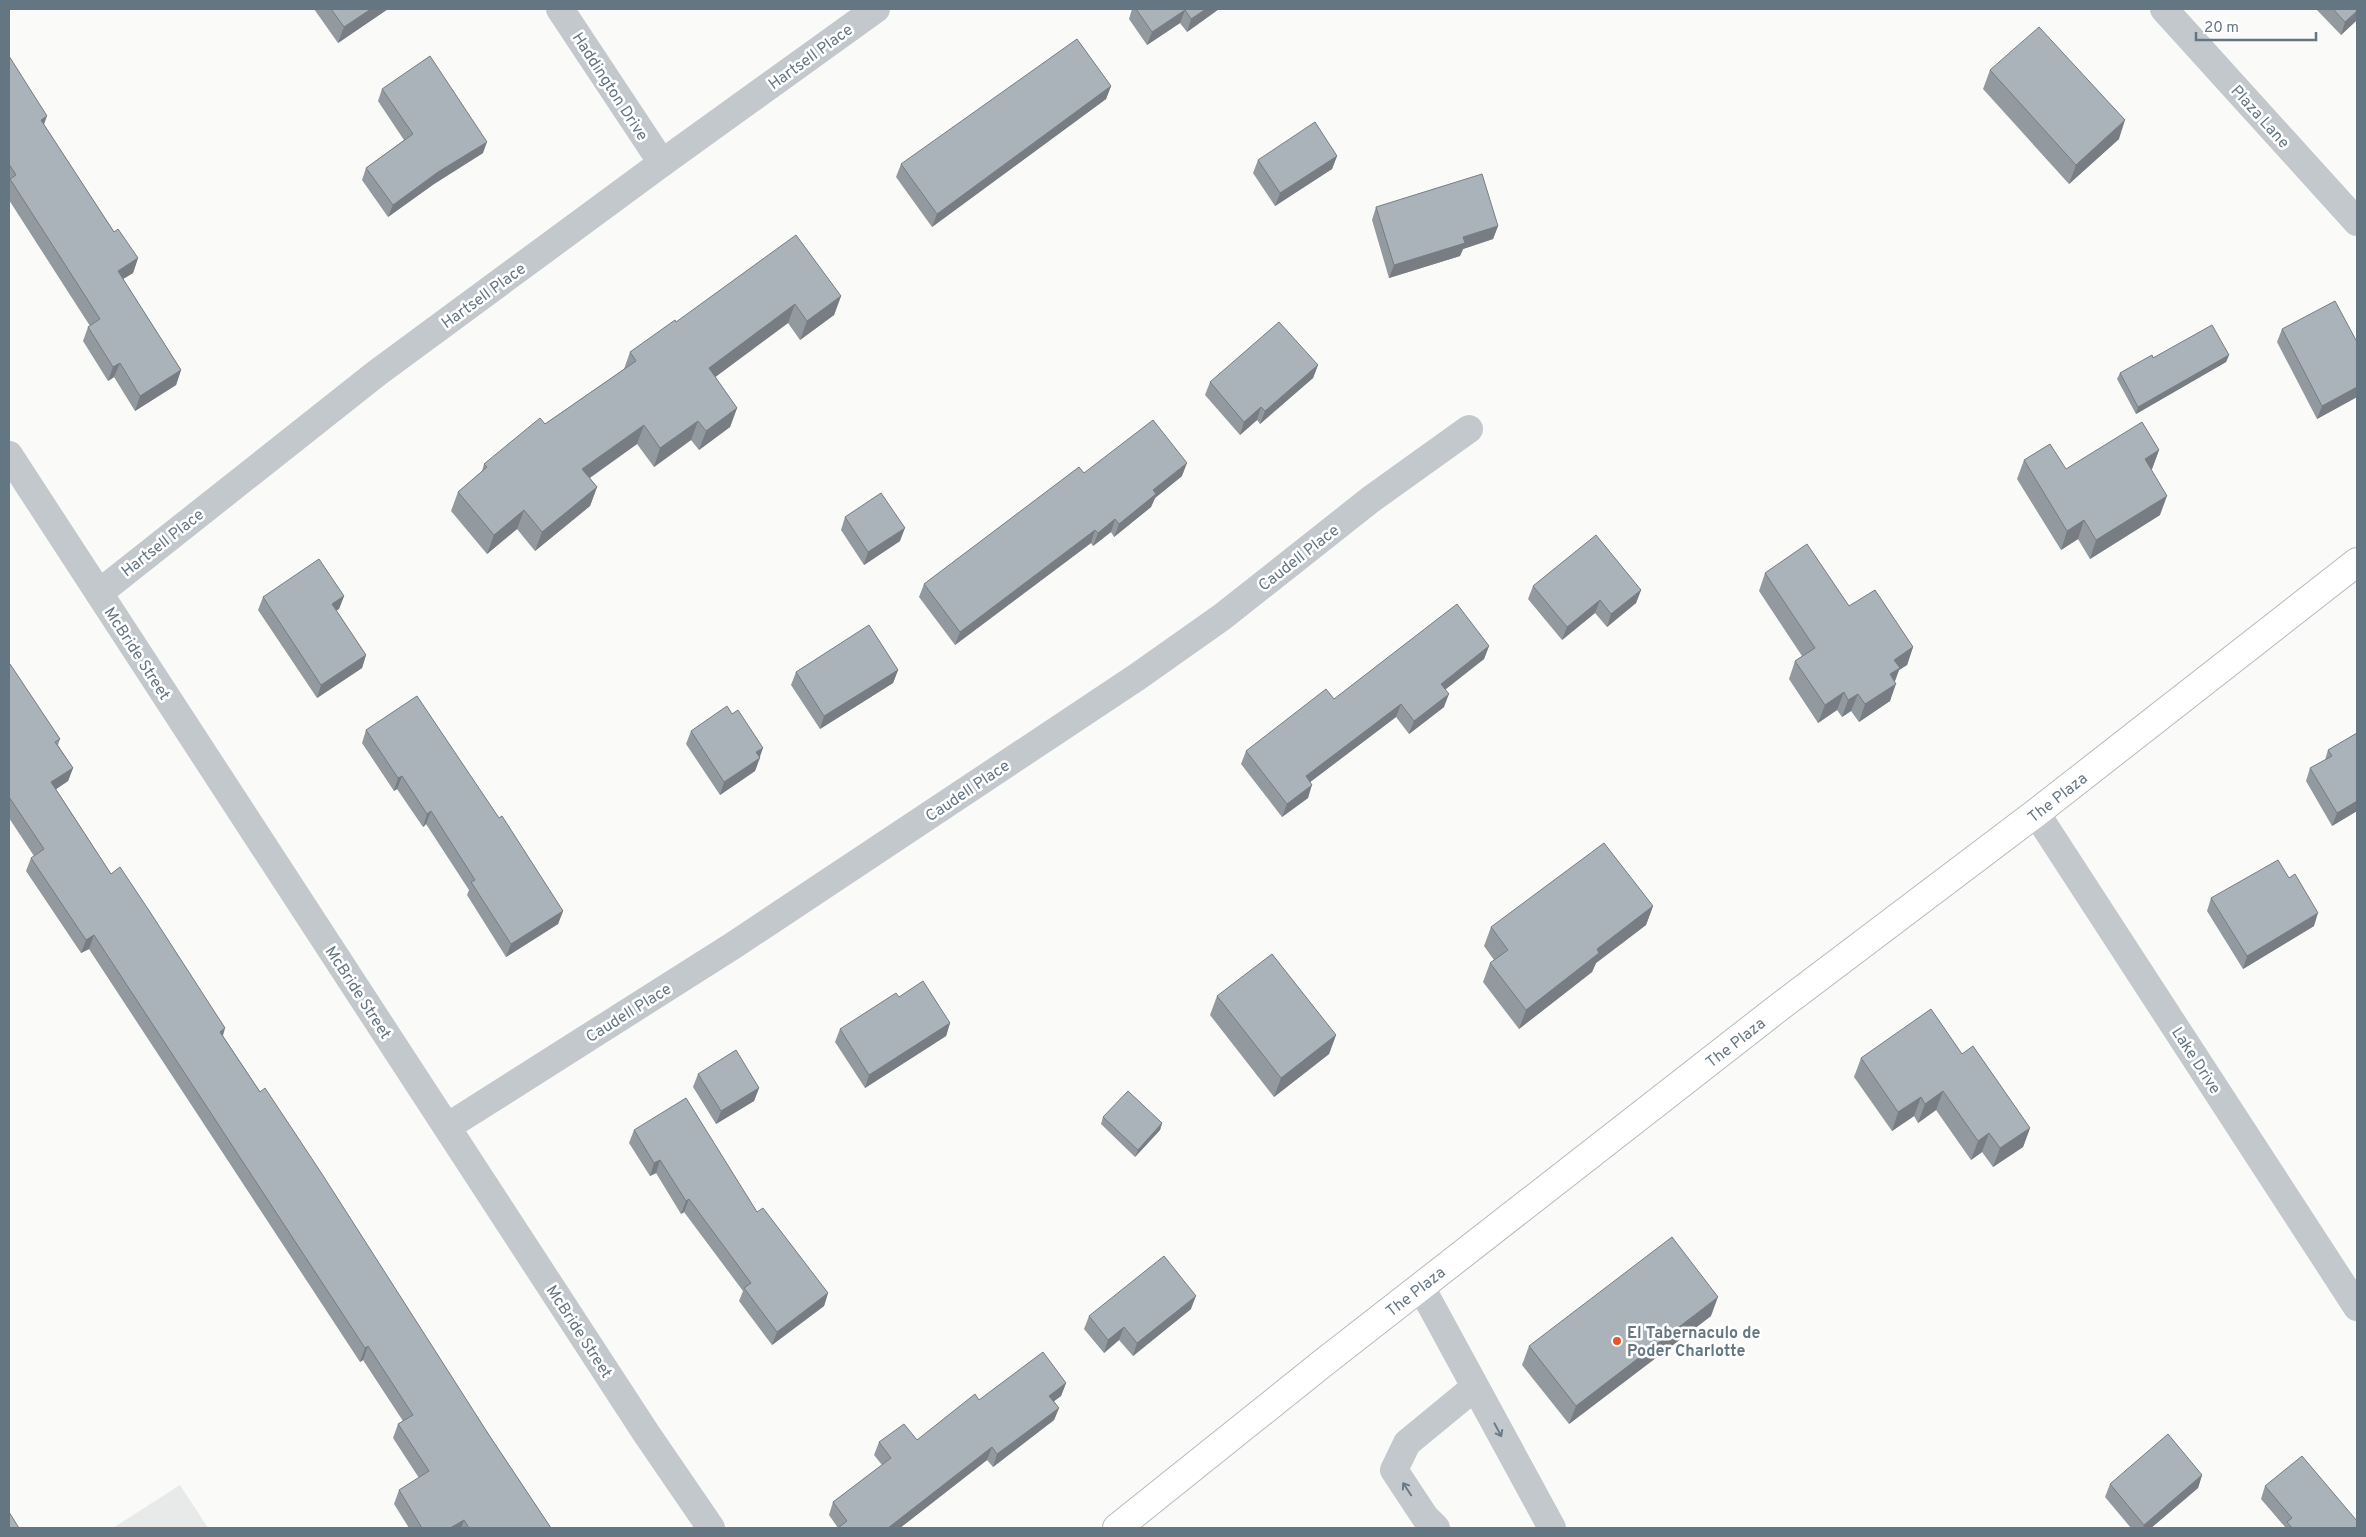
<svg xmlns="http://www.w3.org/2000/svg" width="2366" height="1537" font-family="Overpass,sans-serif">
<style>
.built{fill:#e8e9e9}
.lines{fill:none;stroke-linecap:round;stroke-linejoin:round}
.major-casing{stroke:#b5babe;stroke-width:30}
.minor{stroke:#c3c8cc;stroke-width:28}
.major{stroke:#fff;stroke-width:28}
.wall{fill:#929a9f}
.shaded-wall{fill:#777d82}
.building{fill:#aab3b9;stroke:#777d82}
.oneway{stroke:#6a7a87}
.poi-dot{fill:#e4572e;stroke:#fff;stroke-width:2}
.labels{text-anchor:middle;stroke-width:5;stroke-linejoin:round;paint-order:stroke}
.street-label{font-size:16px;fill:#657683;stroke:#fff}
.poi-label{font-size:16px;font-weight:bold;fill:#657683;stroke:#fff;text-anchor:start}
</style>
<rect width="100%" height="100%" fill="#fafaf8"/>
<path class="built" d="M 180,1485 L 208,1528 L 113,1528 Z"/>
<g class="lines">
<g class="major-casing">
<path id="major" d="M 1117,1528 L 1323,1363 L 1778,1008 L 2036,813 L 2357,562"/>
</g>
<g class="minor">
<path d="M 560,9 L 662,163"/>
<path d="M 2164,9 L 2357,222"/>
<path d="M 9,455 L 646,1433 L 711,1528"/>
<path d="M 99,593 L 377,373 L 662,163 L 876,9"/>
<path d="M 2036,813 L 2357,1307"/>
<path d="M 447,1127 L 734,945 L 1137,677 L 1222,617 L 1370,500 L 1469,429"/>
<path d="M 1421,1287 L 1552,1528"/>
<path d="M 1436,1528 L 1425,1517 L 1394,1470 L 1407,1443 L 1475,1387"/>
</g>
<use href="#major" class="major"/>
</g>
<g class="wall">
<path d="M 314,9 L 388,9 L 338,43 Z"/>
<path d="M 1132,9 L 1219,9 L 1187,32 L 1180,23 L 1147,45 L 1129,19 Z"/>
<path d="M 2316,9 L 2357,9 L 2357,20 L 2341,35 Z"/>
<path d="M 9,56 L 44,125 L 114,232 L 138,258 L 133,273 L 123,279 L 181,370 L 176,385 L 135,411 L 114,377 L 108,381 L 83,341 L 88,327 L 90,326 L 9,200 Z"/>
<path d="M 1990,70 L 2119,139 L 2069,184 L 1983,89 Z"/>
<path d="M 1111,86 L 1106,99 L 932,227 L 896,177 L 901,164 Z"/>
<path d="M 382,89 L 483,153 L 434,184 L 388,217 L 362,180 L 366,168 L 404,140 L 378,101 Z"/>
<path d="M 1337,156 L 1332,169 L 1275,206 L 1253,173 L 1258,160 Z"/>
<path d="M 1376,207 L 1498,226 L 1493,239 L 1463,249 L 1460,256 L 1389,278 L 1372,220 Z"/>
<path d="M 841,296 L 834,315 L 800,340 L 788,323 L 715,377 L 737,408 L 730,427 L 699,450 L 691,440 L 654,467 L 637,444 L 590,478 L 597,487 L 590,506 L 535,551 L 517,529 L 487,554 L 451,511 L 458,492 L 482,471 L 484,464 L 545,424 L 624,369 L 630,352 L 676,322 Z"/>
<path d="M 2282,329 L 2357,342 L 2357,397 L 2317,419 L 2277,342 Z"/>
<path d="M 2229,355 L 2226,362 L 2136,414 L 2117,379 L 2120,373 L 2153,358 Z"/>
<path d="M 1318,365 L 1313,378 L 1260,424 L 1257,420 L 1240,435 L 1205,395 L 1210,382 Z"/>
<path d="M 2159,450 L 2152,469 L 2151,470 L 2160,515 L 2090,559 L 2078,539 L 2061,550 L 2017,479 L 2024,460 L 2066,469 Z"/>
<path d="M 1084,473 L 1182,476 L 1155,498 L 1151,507 L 1114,537 L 1111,532 L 1093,546 L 1091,543 L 955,645 L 919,597 L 924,584 Z"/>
<path d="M 845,517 L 900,541 L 864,565 L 841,530 Z"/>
<path d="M 1765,573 L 1849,606 L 1913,647 L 1907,665 L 1899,670 L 1895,681 L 1890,701 L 1859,722 L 1851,711 L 1842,717 L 1837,710 L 1818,723 L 1789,679 L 1795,661 L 1802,656 L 1759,591 Z"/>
<path d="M 1533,586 L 1641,590 L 1636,603 L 1607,627 L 1595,613 L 1562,640 L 1528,599 Z"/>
<path d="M 344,596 L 339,609 L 336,610 L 366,655 L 362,668 L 317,698 L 258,610 L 263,597 Z"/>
<path d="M 1489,646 L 1484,659 L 1445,689 L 1444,707 L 1409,734 L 1396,717 L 1310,782 L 1308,798 L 1282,817 L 1241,764 L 1246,751 L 1334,699 Z"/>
<path d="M 9,665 L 60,739 L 58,745 L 73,768 L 68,781 L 56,789 L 111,874 L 225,1028 L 223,1036 L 551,1528 L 409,1528 L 394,1504 L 399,1490 L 419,1478 L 393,1438 L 398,1424 L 403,1421 L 363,1360 L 360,1362 L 89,949 L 81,953 L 26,871 L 31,858 L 34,856 L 9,818 Z"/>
<path d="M 898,670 L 893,683 L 820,729 L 791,685 L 796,672 Z"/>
<path d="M 366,730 L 499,818 L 563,911 L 558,924 L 506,957 L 467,895 L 469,890 L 426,824 L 423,827 L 397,789 L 394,791 L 362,743 Z"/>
<path d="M 691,731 L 759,757 L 760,758 L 755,771 L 720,795 L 686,744 Z"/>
<path d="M 2357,733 L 2357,811 L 2332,826 L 2306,781 L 2310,768 L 2325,760 L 2328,750 Z"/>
<path d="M 2211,898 L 2314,926 L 2243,969 L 2207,911 Z"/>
<path d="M 1653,906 L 1646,925 L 1596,963 L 1592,972 L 1519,1029 L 1483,982 L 1490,963 L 1494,960 L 1484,946 L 1491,927 Z"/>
<path d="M 1217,996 L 1336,1035 L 1329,1054 L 1274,1097 L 1210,1015 Z"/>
<path d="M 899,997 L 950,1023 L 946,1036 L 865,1088 L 835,1042 L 840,1029 Z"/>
<path d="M 1962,1054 L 2030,1128 L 2023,1147 L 1993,1167 L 1982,1152 L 1971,1160 L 1936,1110 L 1918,1123 L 1914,1116 L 1892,1131 L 1854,1077 L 1861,1058 Z"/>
<path d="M 698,1074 L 759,1088 L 754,1101 L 716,1124 L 693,1087 Z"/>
<path d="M 1103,1117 L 1162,1123 L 1160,1130 L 1135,1157 L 1101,1124 Z"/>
<path d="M 634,1130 L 757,1212 L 828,1293 L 824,1306 L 772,1345 L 739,1301 L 743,1291 L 684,1212 L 681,1214 L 656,1173 L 650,1176 L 629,1143 Z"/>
<path d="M 1191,1309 L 1133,1356 L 1119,1340 L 1104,1353 L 1084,1329 L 1089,1316 Z"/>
<path d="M 1711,1316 L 1569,1424 L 1522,1365 L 1529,1346 Z"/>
<path d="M 1066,1383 L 1061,1396 L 1054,1401 L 1059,1408 L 1054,1420 L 993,1467 L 987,1460 L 900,1528 L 838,1528 L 829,1515 L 833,1502 L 882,1465 L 874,1455 L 879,1442 L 917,1440 L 979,1400 Z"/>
<path d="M 2202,1475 L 2198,1488 L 2151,1528 L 2131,1528 L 2105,1497 L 2110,1484 Z"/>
<path d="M 2265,1486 L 2357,1528 L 2285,1528 L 2285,1527 L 2261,1499 Z"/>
</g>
<g class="shaded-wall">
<path d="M 371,9 L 388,9 L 338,43 L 344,27 Z"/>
<path d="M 1206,9 L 1219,9 L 1187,32 L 1191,19 Z"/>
<path d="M 1185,10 L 1180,23 L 1147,45 L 1152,32 Z"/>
<path d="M 2357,11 L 2357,20 L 2341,35 L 2345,22 Z"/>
<path d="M 1111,86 L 1106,99 L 932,227 L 937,214 Z"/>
<path d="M 47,116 L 42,130 L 41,120 Z"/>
<path d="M 2125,120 L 2119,139 L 2069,184 L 2076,165 Z"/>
<path d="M 487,142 L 483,153 L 434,184 L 388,217 L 393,205 L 438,172 Z"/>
<path d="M 1337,156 L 1332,169 L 1275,206 L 1280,193 Z"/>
<path d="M 1498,226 L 1493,239 L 1463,249 L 1460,256 L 1389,278 L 1394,265 L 1463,237 Z"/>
<path d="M 138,258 L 133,273 L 113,285 L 118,271 Z"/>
<path d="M 841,296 L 834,315 L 800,340 L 807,321 Z"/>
<path d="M 795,304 L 788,323 L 702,387 L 709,368 Z"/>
<path d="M 2229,355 L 2226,362 L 2136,414 L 2138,407 Z"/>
<path d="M 120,363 L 114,377 L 108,381 L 113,367 Z"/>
<path d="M 1318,365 L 1313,378 L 1260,424 L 1265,411 Z"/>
<path d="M 181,370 L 176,385 L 135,411 L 140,396 Z"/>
<path d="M 2357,387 L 2357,397 L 2317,419 L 2322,406 Z"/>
<path d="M 1261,407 L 1257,420 L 1240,435 L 1244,422 Z"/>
<path d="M 737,408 L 730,427 L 699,450 L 706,431 Z"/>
<path d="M 698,421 L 691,440 L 654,467 L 660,448 Z"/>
<path d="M 644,425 L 637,444 L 575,488 L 582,469 Z"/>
<path d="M 2159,450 L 2152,469 L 2138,478 L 2145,459 Z"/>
<path d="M 1187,463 L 1182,476 L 1155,498 L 1151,507 L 1114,537 L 1119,524 L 1153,490 Z"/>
<path d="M 597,487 L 590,506 L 535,551 L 542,532 Z"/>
<path d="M 2167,496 L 2160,515 L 2090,559 L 2096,540 Z"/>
<path d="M 524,510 L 517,529 L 487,554 L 494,535 Z"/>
<path d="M 1115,519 L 1111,532 L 1093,546 L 1098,533 Z"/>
<path d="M 2084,520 L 2078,539 L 2061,550 L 2067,531 Z"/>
<path d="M 905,528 L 900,541 L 864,565 L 868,552 Z"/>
<path d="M 1095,530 L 1091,543 L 955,645 L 960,632 Z"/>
<path d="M 1641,590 L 1636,603 L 1607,627 L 1611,614 Z"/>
<path d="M 344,596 L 339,609 L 327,617 L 332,604 Z"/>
<path d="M 1600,600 L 1595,613 L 1562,640 L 1567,627 Z"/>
<path d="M 1489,646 L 1484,659 L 1436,697 L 1441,684 Z"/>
<path d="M 1913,647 L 1907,665 L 1899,670 L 1893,686 L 1896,684 L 1890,701 L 1859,722 L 1865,704 L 1894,660 Z"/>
<path d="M 366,655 L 362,668 L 317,698 L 321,685 Z"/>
<path d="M 898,670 L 893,683 L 820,729 L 824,716 Z"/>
<path d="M 1844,692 L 1837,710 L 1818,723 L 1825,705 Z"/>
<path d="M 1449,694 L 1444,707 L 1409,734 L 1414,721 Z"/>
<path d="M 1858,694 L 1851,711 L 1842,717 L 1848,700 Z"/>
<path d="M 1401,704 L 1396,717 L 1301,789 L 1306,776 Z"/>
<path d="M 763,748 L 755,771 L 720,795 L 724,782 L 756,752 Z"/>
<path d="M 73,768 L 68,781 L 46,796 L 51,782 Z"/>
<path d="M 402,776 L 397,789 L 394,791 L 398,778 Z"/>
<path d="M 1312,785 L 1308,798 L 1282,817 L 1287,804 Z"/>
<path d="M 2357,801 L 2357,811 L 2332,826 L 2337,813 Z"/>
<path d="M 431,811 L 426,824 L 423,827 L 427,814 Z"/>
<path d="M 1653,906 L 1646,925 L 1596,963 L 1592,972 L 1519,1029 L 1526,1010 L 1597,949 Z"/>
<path d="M 563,911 L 558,924 L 506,957 L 511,944 Z"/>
<path d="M 2318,913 L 2314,926 L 2243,969 L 2247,956 Z"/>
<path d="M 94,935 L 89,949 L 81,953 L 86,940 Z"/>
<path d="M 950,1023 L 946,1036 L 865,1088 L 869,1075 Z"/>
<path d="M 225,1028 L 220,1042 L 220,1032 Z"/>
<path d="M 1336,1035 L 1329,1054 L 1274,1097 L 1281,1078 Z"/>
<path d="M 759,1088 L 754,1101 L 716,1124 L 721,1111 Z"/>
<path d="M 1943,1091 L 1936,1110 L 1918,1123 L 1925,1104 Z"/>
<path d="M 1921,1097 L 1914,1116 L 1892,1131 L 1898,1112 Z"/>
<path d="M 1162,1123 L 1160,1130 L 1135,1157 L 1138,1150 Z"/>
<path d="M 2030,1128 L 2023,1147 L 1993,1167 L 2000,1148 Z"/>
<path d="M 1989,1133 L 1982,1152 L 1971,1160 L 1978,1141 Z"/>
<path d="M 660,1160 L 656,1173 L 650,1176 L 654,1163 Z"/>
<path d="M 689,1199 L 684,1212 L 681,1214 L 686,1201 Z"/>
<path d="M 828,1293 L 824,1306 L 772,1345 L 777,1332 Z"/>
<path d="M 1196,1296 L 1191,1309 L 1133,1356 L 1137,1343 Z"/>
<path d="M 1718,1297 L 1711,1316 L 1569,1424 L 1576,1406 Z"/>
<path d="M 1124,1327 L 1119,1340 L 1104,1353 L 1108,1340 Z"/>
<path d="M 368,1346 L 363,1360 L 360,1362 L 365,1348 Z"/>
<path d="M 1066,1383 L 1061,1396 L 1045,1408 L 1049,1396 Z"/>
<path d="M 1059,1408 L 1054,1420 L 993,1467 L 997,1454 Z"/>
<path d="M 992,1447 L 987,1460 L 900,1528 L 888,1528 Z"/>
<path d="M 2202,1475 L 2198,1488 L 2151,1528 L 2143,1528 L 2144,1525 Z"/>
<path d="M 464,1520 L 461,1528 L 450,1528 Z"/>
</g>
<g class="building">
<path d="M 331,9 L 371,9 L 344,27 Z"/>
<path d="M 1136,9 L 1206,9 L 1191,19 L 1185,10 L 1152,32 Z"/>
<path d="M 2333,9 L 2357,9 L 2357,11 L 2345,22 Z"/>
<path d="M 2039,27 L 2125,120 L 2076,165 L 1990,70 Z"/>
<path d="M 1077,39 L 1111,86 L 937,214 L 901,164 Z"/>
<path d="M 9,56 L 47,116 L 41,120 L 114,232 L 118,229 L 138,258 L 118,271 L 181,370 L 140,396 L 120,363 L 113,367 L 88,327 L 100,319 L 10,179 L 16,175 L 9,164 Z"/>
<path d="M 430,56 L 487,142 L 438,172 L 393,205 L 366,168 L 413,134 L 382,89 Z"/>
<path d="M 1315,122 L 1337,156 L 1280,193 L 1258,160 Z"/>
<path d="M 1482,174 L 1498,226 L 1463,237 L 1465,243 L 1394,265 L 1376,207 Z"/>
<path d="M 796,235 L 841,296 L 807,321 L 795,304 L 709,368 L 737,408 L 706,431 L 698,421 L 660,448 L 644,425 L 582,469 L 597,487 L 542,532 L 524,510 L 494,535 L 458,492 L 487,467 L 484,464 L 540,418 L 545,424 L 636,361 L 630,352 L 675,320 L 676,322 Z"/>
<path d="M 2335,301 L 2357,342 L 2357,387 L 2322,406 L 2282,329 Z"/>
<path d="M 1279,322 L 1318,365 L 1265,411 L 1261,407 L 1244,422 L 1210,382 Z"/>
<path d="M 2212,325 L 2229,355 L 2138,407 L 2120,373 L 2152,355 L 2153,358 Z"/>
<path d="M 1153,420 L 1187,463 L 1153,490 L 1156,494 L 1119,524 L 1115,519 L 1098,533 L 1095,530 L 960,632 L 924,584 L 1079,467 L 1084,473 Z"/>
<path d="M 2142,422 L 2159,450 L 2145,459 L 2167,496 L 2096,540 L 2084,520 L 2067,531 L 2024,460 L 2050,444 L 2066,469 Z"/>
<path d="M 881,493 L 905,528 L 868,552 L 845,517 Z"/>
<path d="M 1596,535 L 1641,590 L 1611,614 L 1600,600 L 1567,627 L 1533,586 Z"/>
<path d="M 1807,544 L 1849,606 L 1875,590 L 1913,647 L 1894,660 L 1900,668 L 1890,674 L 1896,684 L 1865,704 L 1858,694 L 1848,700 L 1844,692 L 1825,705 L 1795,661 L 1815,648 L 1765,573 Z"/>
<path d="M 319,559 L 344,596 L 332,604 L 366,655 L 321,685 L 263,597 Z"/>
<path d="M 1457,604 L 1489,646 L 1441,684 L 1449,694 L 1414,721 L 1401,704 L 1306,776 L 1312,785 L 1287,804 L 1246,751 L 1326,689 L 1334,699 Z"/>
<path d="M 869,625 L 898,670 L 824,716 L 796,672 Z"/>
<path d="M 10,664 L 60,739 L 55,742 L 73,768 L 51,782 L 111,874 L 120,867 L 150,912 L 225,1028 L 220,1032 L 260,1092 L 265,1088 L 322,1174 L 489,1435 L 551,1528 L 469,1528 L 464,1520 L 450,1528 L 422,1528 L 399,1490 L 429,1471 L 398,1424 L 413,1415 L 368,1346 L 365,1348 L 94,935 L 86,940 L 31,858 L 44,849 L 9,797 L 9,665 Z"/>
<path d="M 417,696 L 499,818 L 502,816 L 563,911 L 511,944 L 471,882 L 475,880 L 431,811 L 427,814 L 402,776 L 398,778 L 366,730 Z"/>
<path d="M 727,706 L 732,714 L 738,710 L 763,748 L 756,752 L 760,758 L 724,782 L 691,731 Z"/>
<path d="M 2357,733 L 2357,801 L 2337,813 L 2310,768 L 2332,756 L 2328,750 Z"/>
<path d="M 1604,843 L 1653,906 L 1597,949 L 1599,953 L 1526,1010 L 1490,963 L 1508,950 L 1491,927 Z"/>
<path d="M 2278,860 L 2289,878 L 2295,874 L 2318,913 L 2247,956 L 2211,898 Z"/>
<path d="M 1272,954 L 1336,1035 L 1281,1078 L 1217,996 Z"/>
<path d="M 923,981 L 950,1023 L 869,1075 L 840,1029 L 896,993 L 899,997 Z"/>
<path d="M 1931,1009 L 1962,1054 L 1973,1046 L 2030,1128 L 2000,1148 L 1989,1133 L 1978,1141 L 1943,1091 L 1925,1104 L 1921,1097 L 1898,1112 L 1861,1058 Z"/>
<path d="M 736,1050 L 759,1088 L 721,1111 L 698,1074 Z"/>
<path d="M 1128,1091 L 1162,1123 L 1138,1150 L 1103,1117 Z"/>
<path d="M 686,1098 L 757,1212 L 763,1208 L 828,1293 L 777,1332 L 744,1288 L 751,1283 L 689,1199 L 686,1201 L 660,1160 L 654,1163 L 634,1130 Z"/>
<path d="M 1672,1237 L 1718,1297 L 1576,1406 L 1529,1346 Z"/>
<path d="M 1164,1256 L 1196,1296 L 1137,1343 L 1124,1327 L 1108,1340 L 1089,1316 Z"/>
<path d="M 1043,1352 L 1066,1383 L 1049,1396 L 1059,1408 L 997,1454 L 992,1447 L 888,1528 L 838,1528 L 847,1521 L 833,1502 L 891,1458 L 879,1442 L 904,1424 L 917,1440 L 975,1394 L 979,1400 Z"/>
<path d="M 2168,1434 L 2202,1475 L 2144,1525 L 2110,1484 Z"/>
<path d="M 2302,1456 L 2357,1521 L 2357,1528 L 2292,1528 L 2287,1522 L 2292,1518 L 2265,1486 Z"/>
<path d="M 9,1512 L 19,1528 L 9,1528 Z"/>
</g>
<defs><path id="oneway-shaft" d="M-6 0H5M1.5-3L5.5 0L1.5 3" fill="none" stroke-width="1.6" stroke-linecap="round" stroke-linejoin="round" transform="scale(1.25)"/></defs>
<g class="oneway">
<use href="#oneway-shaft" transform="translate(1498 1430) rotate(62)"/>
<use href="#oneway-shaft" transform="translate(1407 1489) rotate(-123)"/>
</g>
<circle class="poi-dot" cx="1617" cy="1341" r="5"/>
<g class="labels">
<g class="street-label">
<text transform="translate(810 56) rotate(-36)" y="6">Hartsell Place</text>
<text transform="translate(611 86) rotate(57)" y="6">Haddington Drive</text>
<text transform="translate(2261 116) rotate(48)" y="6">Plaza Lane</text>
<text transform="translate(483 295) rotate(-36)" y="6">Hartsell Place</text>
<text transform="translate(162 542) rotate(-38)" y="6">Hartsell Place</text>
<text transform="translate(1298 557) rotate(-38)" y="6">Caudell Place</text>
<text transform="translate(138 653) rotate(57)" y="6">McBride Street</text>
<text transform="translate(967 790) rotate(-34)" y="6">Caudell Place</text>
<text transform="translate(2057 797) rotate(-38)" y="6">The Plaza</text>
<text transform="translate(359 992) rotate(57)" y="6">McBride Street</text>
<text transform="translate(628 1012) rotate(-32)" y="6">Caudell Place</text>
<text transform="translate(1735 1042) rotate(-38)" y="6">The Plaza</text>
<text transform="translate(2197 1060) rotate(57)" y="6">Lake Drive</text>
<text transform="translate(1415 1291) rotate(-38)" y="6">The Plaza</text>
<text transform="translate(580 1331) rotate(57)" y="6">McBride Street</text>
</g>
<g class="poi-label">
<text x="1627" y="1338">El Tabernaculo de<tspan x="1627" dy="18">Poder Charlotte</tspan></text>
</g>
</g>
<rect width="2366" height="1537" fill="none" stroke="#657683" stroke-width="20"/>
<path d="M2196 32v8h120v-8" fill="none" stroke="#657683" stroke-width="2.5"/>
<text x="2204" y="32" font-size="15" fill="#657683" stroke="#ffffff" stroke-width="4" paint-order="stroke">20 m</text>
</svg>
